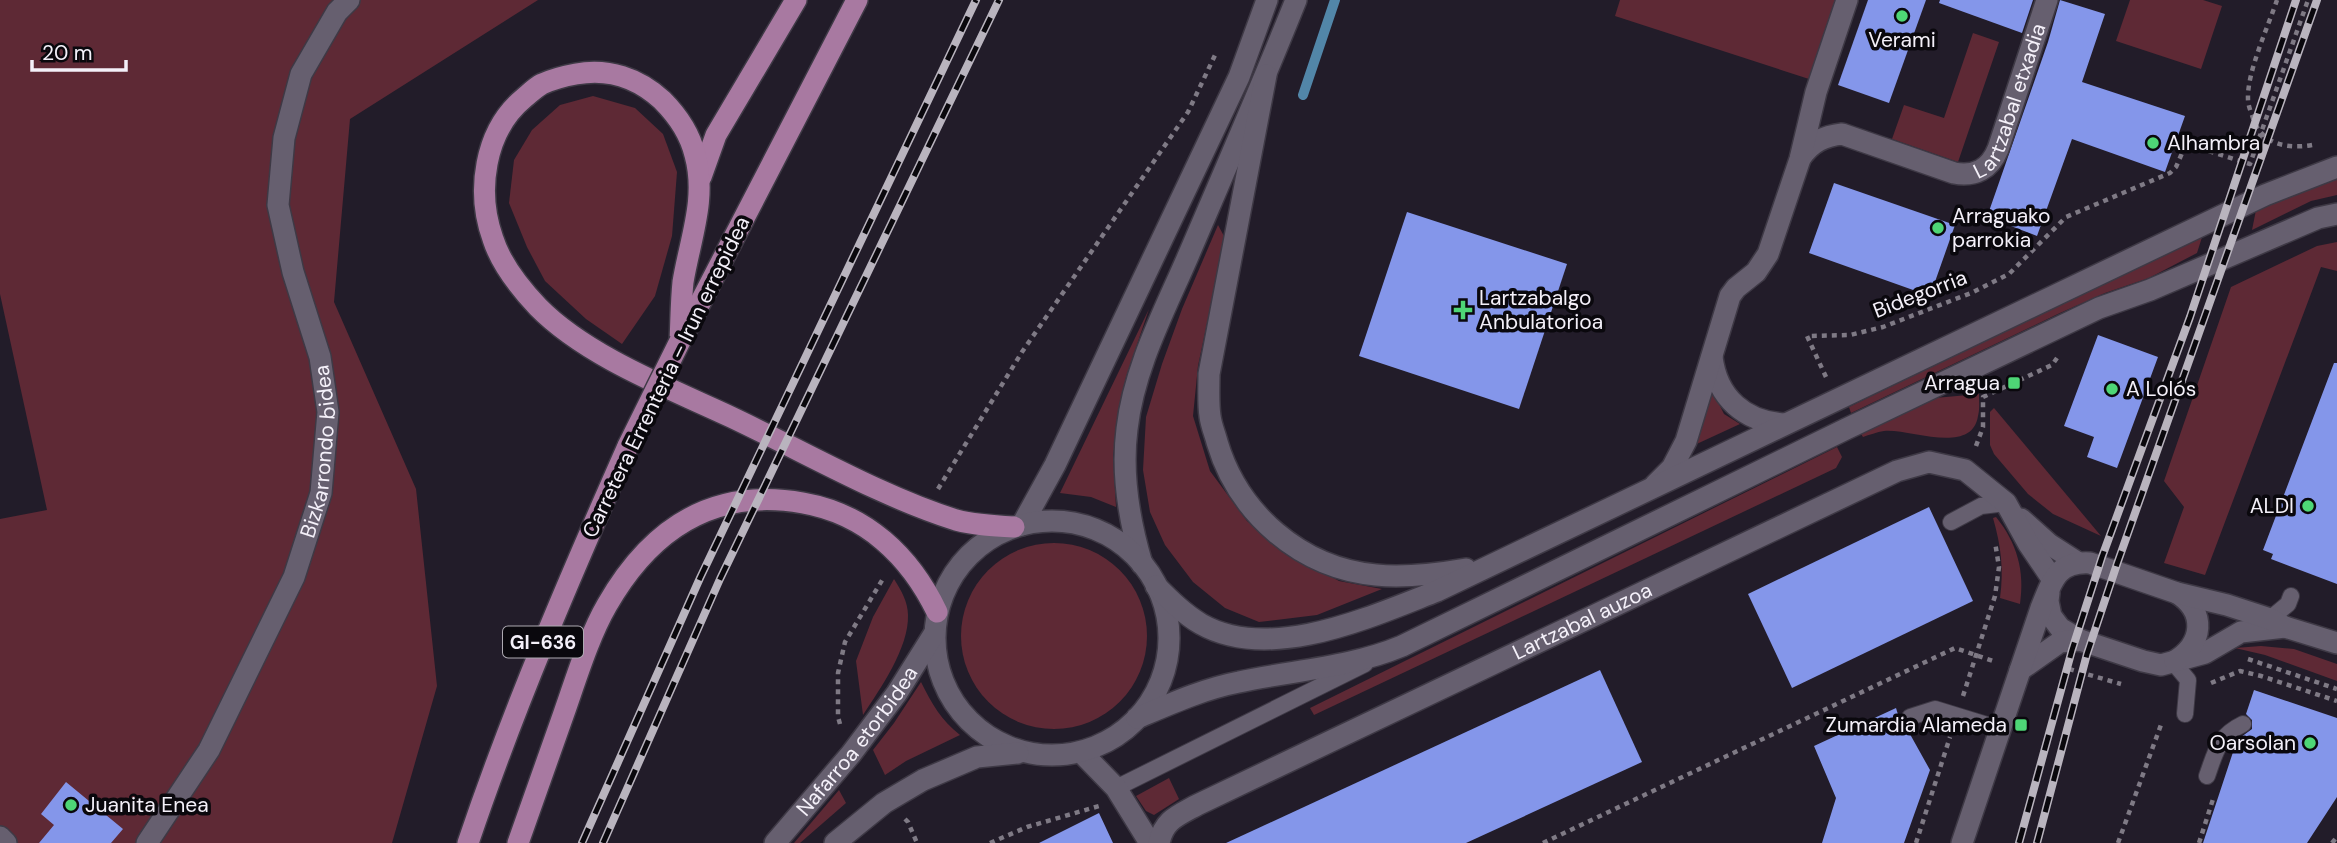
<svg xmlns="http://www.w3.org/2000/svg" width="2337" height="843" font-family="'DM Sans',sans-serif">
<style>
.green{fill:#5e2935}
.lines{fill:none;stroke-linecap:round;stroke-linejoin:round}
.stream{stroke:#5286a8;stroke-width:10}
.building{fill:#8496ea}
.service-casing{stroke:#3e3945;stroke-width:18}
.minor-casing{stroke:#3e3945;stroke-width:24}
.secondary-casing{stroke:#3e3945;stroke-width:24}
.primary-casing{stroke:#3e3945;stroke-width:24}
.path{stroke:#7f7a85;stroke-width:4.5;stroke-dasharray:5 5;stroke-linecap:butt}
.service{stroke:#665f6f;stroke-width:16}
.minor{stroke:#665f6f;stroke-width:21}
.secondary{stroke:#665f6f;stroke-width:21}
.primary{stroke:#a879a1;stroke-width:21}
.rail-casing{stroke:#b9b4be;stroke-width:8}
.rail{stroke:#0a080d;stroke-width:5;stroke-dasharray:16;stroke-linecap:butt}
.primary-bridge-casing{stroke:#3e3945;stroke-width:24;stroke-linecap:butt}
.primary-bridge{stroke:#a879a1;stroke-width:21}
.poi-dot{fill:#4ed676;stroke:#0a080d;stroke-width:2.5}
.labels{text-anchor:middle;stroke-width:7;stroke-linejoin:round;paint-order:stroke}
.shield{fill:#0a080d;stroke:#aeaab2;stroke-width:2}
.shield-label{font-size:19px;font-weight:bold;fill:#f4f0f9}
.poi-label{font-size:21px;fill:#f4f0f9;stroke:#0a080d;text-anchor:start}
.street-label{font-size:21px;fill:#f4f0f9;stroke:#0a080d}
</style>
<rect width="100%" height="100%" fill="#221c29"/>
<g class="green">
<path d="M 0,0 L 538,0 L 350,119 L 334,302 L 416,489 L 437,686 L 392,843 L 0,843 L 0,519 L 47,510 L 0,294 Z"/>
<path d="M 1620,0 L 1835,0 L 1809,79 L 1615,16 Z"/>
<path d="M 2130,0 L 2203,0 L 2222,6 L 2201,69 L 2116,41 Z"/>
<path d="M 1973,33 L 1999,42 L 1958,162 L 1892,139 L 1904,105 L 1944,118 Z"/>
<path d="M 593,96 L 635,108 L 663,134 L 677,172 L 672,236 L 655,296 L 622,344 L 586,319 L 545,281 L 527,247 L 509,203 L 514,160 L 532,130 L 560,105 Z"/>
<path d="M 2337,177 L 2337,195 L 2311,201 L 2252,230 L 2256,210 L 2299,189 Z"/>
<path d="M 1218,225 L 1225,238 L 1198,366 L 1193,416 L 1210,471 L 1247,521 L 1291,555 L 1339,581 L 1382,589 L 1317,615 L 1259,622 L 1225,608 L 1193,582 L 1165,545 L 1150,512 L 1143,470 L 1146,417 L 1162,364 L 1182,309 Z"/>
<path d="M 2203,234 L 2197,253 L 2149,278 L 2105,293 L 2060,313 L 1851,413 L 1849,407 Z"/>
<path d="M 2337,242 L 2337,271 L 2321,267 L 2205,575 L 2164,563 L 2184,507 L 2164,481 L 2231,287 L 2317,246 Z"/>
<path d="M 1149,309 L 1126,377 L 1113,455 L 1116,507 L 1091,497 L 1060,493 Z"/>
<path d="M 1707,380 L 1724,414 L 1740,424 L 1688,448 Z"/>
<path d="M 1979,394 C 1979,401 1980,409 1978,416 C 1972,456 1908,428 1884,431 C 1877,432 1869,435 1863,437 L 1861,434 L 1935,398 Z"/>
<path d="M 1994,408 L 2101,536 L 2053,514 L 2028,494 L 1994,454 L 1990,445 L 1990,412 Z"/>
<path d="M 1837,447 L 1842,457 L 1836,468 L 1314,715 L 1310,708 Z"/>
<path d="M 1996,517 C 2017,543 2025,571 2020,604 L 2000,598 C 2004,569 2001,546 1993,518 Z"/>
<circle cx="1054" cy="636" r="93"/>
<path d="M 894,579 C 901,590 908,602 908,615 C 909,648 880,689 863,715 L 856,661 L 873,617 Z"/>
<path d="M 2261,646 L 2294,649 L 2337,664 L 2337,681 L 2265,655 L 2235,648 Z"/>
<path d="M 921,682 C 932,704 941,720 960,735 L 906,761 L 885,775 L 873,750 L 894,723 Z"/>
<path d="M 1169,778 L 1179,799 L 1154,815 L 1146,811 L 1136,796 Z"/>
<path d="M 839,790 L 846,803 L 800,843 L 794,843 Z"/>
</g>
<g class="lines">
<path class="stream" d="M 1303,95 L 1335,0"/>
</g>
<g class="building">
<path d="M 1868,0 L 1926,0 L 1889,103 L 1838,85 Z"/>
<path d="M 1940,0 L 2033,0 L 2022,33 L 1939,3 Z"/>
<path d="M 2060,0 L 2105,14 L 2082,82 L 2185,116 L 2165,172 L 2072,139 L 2037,236 L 1987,217 L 2048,42 Z"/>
<path d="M 1834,183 L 1955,225 L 1930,296 L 1809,253 Z"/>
<path d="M 1407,212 L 1567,264 L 1519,409 L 1359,356 Z"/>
<path d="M 2098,335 L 2158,357 L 2117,468 L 2087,457 L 2094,437 L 2064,426 Z"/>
<path d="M 2334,363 L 2337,363 L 2337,584 L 2271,559 L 2273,554 L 2263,550 Z"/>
<path d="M 1929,507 L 1973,601 L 1792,688 L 1748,594 Z"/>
<path d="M 1600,670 L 1642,762 L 1466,843 L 1226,843 Z"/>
<path d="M 2254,690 L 2337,718 L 2337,797 L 2307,843 L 2203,843 L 2237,740 L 2252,729 L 2252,720 L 2246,714 Z"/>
<path d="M 1896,708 L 1900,721 L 1906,727 L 1930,770 L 1904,843 L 1822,843 L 1836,798 L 1814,746 Z"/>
<path d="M 66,782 L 123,829 L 111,843 L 39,843 L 54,825 L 41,814 Z"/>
<path d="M 1099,813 L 1113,843 L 1039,843 Z"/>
</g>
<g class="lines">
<g class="service-casing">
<g id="service">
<path d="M 1951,522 L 1981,506 L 2006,503"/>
<path d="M 2270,619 L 2288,604 L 2291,596"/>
<path d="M 2173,662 L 2188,680 L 2185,714"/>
<path d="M 1910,717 L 1935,709 L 2000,729"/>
<path d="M 2207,776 C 2216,751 2218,736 2243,724"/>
<path d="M 1116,788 L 1365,664"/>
</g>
</g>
<g class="minor-casing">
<g id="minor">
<path id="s1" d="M 1801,157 C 1812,142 1824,136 1842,134 L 1954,173 C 1975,177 1990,169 1998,149 L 2047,0"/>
<path d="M 1712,357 C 1717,398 1745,422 1785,424"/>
<path d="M 1655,485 L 1672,468 L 1686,441 L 1730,296 L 1736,288 L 1756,272 L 1768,254 L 1800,159 L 1816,92 L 1847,0"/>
<path d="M 2021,519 L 2049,544 L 2077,562"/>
<path d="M 1022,525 L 1055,465 L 1239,77 L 1267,0"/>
<path d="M 1142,564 C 1129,520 1121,475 1127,429 C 1134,367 1165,310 1189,254 C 1225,170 1262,85 1296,0"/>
<path d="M 2049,593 L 2048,601 L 2051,616 L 2060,628 L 2080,640 L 2143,661 L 2161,665 L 2205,653 L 2241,632 L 2285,627"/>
<path d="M 2175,661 C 2203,644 2207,612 2177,593"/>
<path d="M 2020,670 L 2060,642 L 2080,640"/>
<path d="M 1081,752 L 1116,788 L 1150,843"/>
<path d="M 0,837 L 6,843"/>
<path id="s2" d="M 147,843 L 209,750 L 294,577 L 321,493 L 328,412 L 320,357 L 293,272 L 278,205 L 284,138 L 301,74 L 337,12 L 349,0"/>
<path id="s3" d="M 1159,843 C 1164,820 1177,816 1197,805 L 1897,471 L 1929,462 L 1965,470 L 2006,503 L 2028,543 L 2053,580"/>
<path d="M 1962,843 L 2041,608 C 2052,581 2057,561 2090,563 L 2177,593 L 2227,605 L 2270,619 L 2285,627 L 2337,643"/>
</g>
</g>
<g class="secondary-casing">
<g id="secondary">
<path d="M 1266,75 L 1209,374 C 1209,388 1208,403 1210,416 C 1211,425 1215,434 1217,442 C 1238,513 1300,568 1376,575 C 1406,578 1437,574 1466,569"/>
<circle cx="1052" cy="638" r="117"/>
<path d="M 1156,586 C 1170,600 1184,614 1201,624 C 1270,663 1370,617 1437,591 L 2265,195 L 2337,167"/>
<path d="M 1137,718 C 1170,704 1203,689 1239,682 C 1294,670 1349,668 1402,646 L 1846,429 L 2099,308 L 2150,290 L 2318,218 L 2337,214"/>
<path id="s4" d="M 775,843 L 851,754 L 897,693 L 934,634"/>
<path d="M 835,843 L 884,803 L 923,780 L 977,757 L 1018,753"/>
</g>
</g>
<g class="primary-casing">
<g id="primary">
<path d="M 701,177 L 716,135 L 796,0"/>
<path d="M 684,334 L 857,0"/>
<path d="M 680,341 C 681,321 681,301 683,282 C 690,239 707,199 695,155 C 690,134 677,115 662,100 C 638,78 608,68 576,74 C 565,76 553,79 542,84 C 536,87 530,93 524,98 C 484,131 476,192 493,239 C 501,264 520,288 538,307 C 586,356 669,388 731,417 C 803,451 880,496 956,520 C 975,525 994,526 1014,527"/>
<path d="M 468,843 C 514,707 570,577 628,446"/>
<path d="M 518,843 C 533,800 549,756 564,713 C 576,679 589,636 607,605 C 651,528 714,487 803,503 C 866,514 910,556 937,612"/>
</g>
</g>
<g class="path">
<path d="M 2277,0 C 2268,27 2247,72 2248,99 C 2248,104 2250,110 2252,115 C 2260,146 2290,150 2317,144"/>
<path d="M 1826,377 L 1807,336 L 1850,335 L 1883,327 L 1971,293 L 2009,274 L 2066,217 L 2170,173 L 2176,167 L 2186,144 L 2250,164 L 2308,0"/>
<path d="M 1976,446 L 1983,427 L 1983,397 L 2052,365 L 2057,358"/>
<path d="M 938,489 L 1022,352 L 1188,112 L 1217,51"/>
<path d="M 2248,659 L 2337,689"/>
<path d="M 2069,669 L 2121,684"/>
<path d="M 2211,683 L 2240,671 L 2261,676 L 2337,701"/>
<path d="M 1963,696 L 1995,596 L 1999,567 L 1995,542"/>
<path d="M 840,724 L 838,717 L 838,673 L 845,642 L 884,577"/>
<path d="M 905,819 L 908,822 L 917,843"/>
<path d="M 990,843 L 1027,827 L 1099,806"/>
<path d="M 1543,843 L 1955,648 L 1996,662"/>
<path d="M 1916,843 L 1950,737"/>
<path d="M 2118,843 L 2162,722"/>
<path d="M 2199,843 L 2214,796"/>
<path d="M 2332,843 L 2337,837"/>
</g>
<use href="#service" class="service"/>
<use href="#minor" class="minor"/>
<use href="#secondary" class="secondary"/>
<use href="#primary" class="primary"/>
<g class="rail-casing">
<g id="rail">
<path d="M 582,843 L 700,578 L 976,0"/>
<path d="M 603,843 L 720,579 L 999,0"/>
<path d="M 2019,843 L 2072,650 L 2102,557 L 2190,317 L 2296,0"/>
<path d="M 2037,843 L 2087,654 L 2117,564 L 2317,0"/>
</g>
</g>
<use href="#rail" class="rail"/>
<g class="primary-bridge-casing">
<path id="primary-bridge" d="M 628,446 L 680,341"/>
</g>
<use href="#primary-bridge" class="primary-bridge"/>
</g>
<g class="poi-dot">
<circle cx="1902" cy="16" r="7"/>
<circle cx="2153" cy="143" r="7"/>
<circle cx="1938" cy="228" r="7"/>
<path d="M1459.5 299.5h7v7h7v7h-7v7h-7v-7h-7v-7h7z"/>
<rect x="2007" y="376" width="14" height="14" rx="3.5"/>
<circle cx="2112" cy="389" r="7"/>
<circle cx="2308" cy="506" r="7"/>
<rect x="2014" y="718" width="14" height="14" rx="3.5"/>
<circle cx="2310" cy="743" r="7"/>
<circle cx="71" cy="805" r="7"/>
</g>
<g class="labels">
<rect class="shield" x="503" y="626.5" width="80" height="31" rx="5"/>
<g class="shield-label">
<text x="543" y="649">GI-636</text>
</g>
<g class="poi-label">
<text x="1902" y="47" text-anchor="middle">Verami</text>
<text x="2167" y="150">Alhambra</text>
<text x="1952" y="223">Arraguako<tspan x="1952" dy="24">parrokia</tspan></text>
<text x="1479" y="305">Lartzabalgo<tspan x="1479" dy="24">Anbulatorioa</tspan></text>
<text x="2000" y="390" text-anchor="end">Arragua</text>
<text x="2126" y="396">A Lolós</text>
<text x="2294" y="513" text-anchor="end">ALDI</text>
<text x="2007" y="732" text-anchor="end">Zumardia Alameda</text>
<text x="2296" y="750" text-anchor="end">Oarsolan</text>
<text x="85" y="812">Juanita Enea</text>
</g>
<g class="street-label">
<text dy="7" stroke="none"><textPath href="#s1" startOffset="271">Lartzabal etxadia</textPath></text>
<text transform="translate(1920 294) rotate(-21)" y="7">Bidegorria</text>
<text transform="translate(666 377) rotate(-64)" y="7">Carretera Errenteria – Irun errepidea</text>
<text dy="7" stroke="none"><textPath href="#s2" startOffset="434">Bizkarrondo bidea</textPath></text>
<text dy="7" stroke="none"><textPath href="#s3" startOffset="483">Lartzabal auzoa</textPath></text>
<text dy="7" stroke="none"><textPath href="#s4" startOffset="131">Nafarroa etorbidea</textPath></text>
</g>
</g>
<path d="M32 60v10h94v-10" fill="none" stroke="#f4f0f9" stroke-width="3.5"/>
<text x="42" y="60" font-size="21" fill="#f4f0f9" stroke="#0a080d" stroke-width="5" paint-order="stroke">20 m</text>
</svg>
